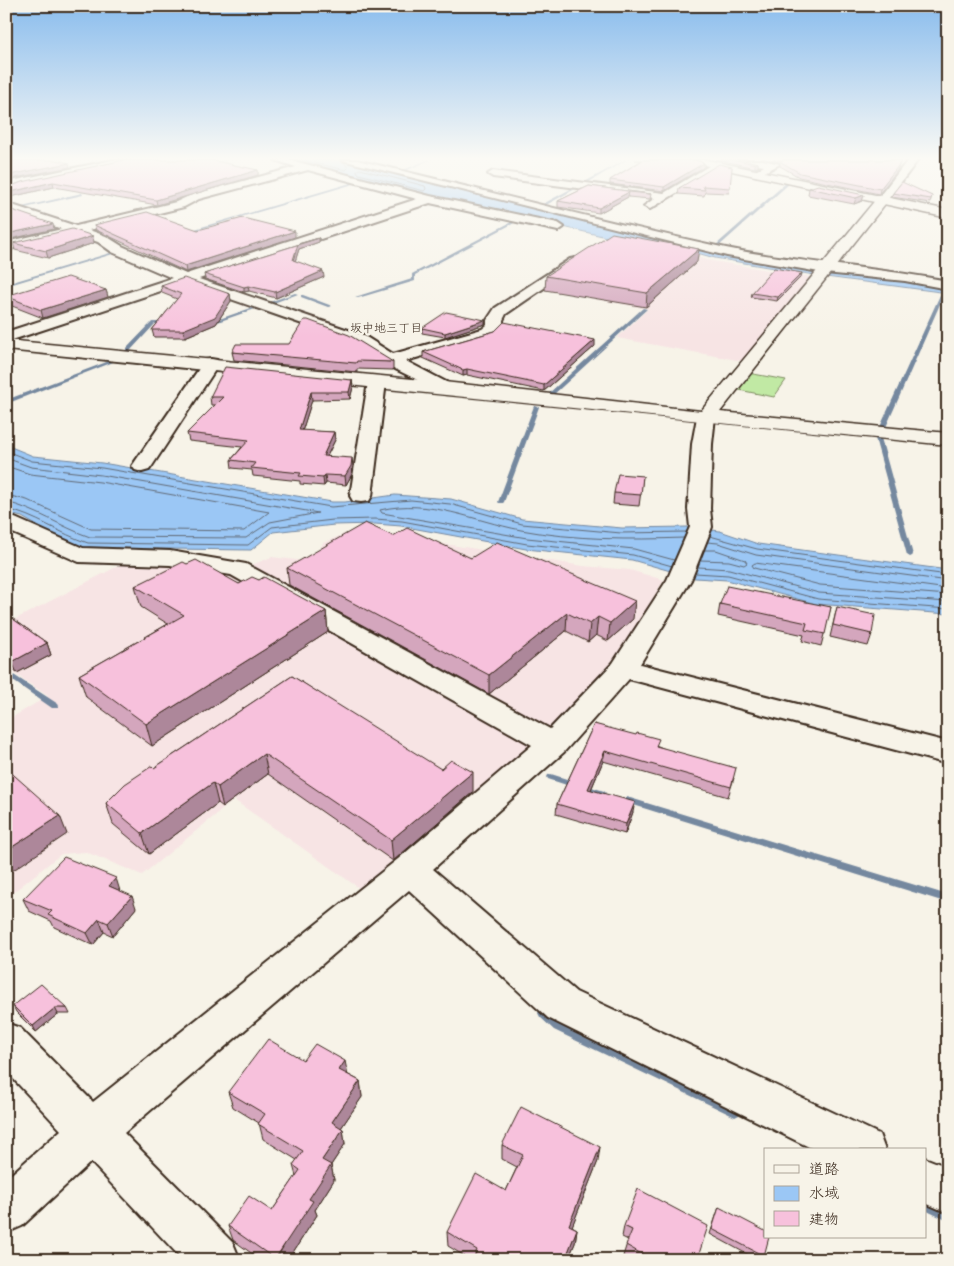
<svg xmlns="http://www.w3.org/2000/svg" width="954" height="1266" font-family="'Playpen Sans','Klee One',sans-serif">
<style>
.built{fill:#f7e4e4}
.green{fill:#c1e9a4;stroke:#7e8a61}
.water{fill:#9bc7f5;stroke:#75889f}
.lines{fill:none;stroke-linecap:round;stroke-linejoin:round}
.shore{stroke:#616974;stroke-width:1}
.stream{fill:#75889f;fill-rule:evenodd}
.minor-casing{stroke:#3b2a1e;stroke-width:4}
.tertiary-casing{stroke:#3b2a1e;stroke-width:3}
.secondary-casing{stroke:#3b2a1e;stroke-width:3}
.minor{fill:#f7f3e8;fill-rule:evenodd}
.tertiary{fill:#f7f3e8;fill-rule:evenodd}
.secondary{fill:#f7f3e8;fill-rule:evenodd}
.wall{fill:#d4a6bd;stroke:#3b2a1e}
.shaded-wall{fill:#ad879a;stroke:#3b2a1e}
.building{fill:#f7c1dc;stroke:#3b2a1e}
.labels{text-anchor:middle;stroke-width:5;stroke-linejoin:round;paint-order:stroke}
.far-neighbourhood-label{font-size:12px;fill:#3b2a1e;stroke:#f7f3e8}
</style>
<rect width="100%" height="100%" fill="#f7f3e8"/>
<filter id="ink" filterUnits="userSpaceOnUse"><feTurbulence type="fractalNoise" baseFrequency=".02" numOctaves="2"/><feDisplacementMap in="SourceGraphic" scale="10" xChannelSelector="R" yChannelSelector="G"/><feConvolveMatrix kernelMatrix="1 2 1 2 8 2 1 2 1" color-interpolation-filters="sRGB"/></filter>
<g filter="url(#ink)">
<g class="built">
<path d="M 612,240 L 673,250 L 706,260 L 811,277 L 742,361 L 617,338 L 648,309 L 539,289 Z"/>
<path d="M 375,533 L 583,566 L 630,570 L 664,580 L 611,668 L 553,731 L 251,568 L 254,564 L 272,557 L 313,562 L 323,543 L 344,534 Z"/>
<path d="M 124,563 L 160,563 L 230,574 L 532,740 L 533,752 L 366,893 L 234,800 L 142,875 L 86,852 L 61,854 L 6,898 L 6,721 L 48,696 L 6,668 L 6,624 Z"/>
</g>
<path class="green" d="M 748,373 L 786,380 L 774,397 L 734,389 Z"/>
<g class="water">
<path d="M 285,160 L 339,160 L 640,233 L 872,276 L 948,287 L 948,293 L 826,277 L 715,258 L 679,248 L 611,238 L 511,215 L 308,167 Z"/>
<path d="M 6,445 L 33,456 L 102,463 L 332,502 L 345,502 L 395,495 L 451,499 L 522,519 L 622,528 L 688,527 L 720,531 L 758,544 L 948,570 L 948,614 L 816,604 L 727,580 L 695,578 L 632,560 L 526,549 L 401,526 L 375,524 L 334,525 L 273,532 L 251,550 L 87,548 L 62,540 L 22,517 L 6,513 Z"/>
</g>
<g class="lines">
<g class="shore">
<path d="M 301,160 L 346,170 L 348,168 L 344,162"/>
<path d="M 360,169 L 425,186 L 426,189 L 424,191 L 359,174 L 357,171 Z"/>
<path d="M 6,451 L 32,461 L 102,468 L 331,507 L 411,500 L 450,504 L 522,524 L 621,533 L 687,532"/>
<path d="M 6,458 L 31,467 L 101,475 L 318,513 L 270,522 L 246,538 L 90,537 C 61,527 36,509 6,502"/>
<path d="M 6,466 L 30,474 L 100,482 L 269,512 L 244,531 L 91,529 L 27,500 L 6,495"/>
<path d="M 6,509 C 35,515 60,534 88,543 L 248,545 L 272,527 L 333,520 L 375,519 L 402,521 L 527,544 L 633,555 L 672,566"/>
<path d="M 710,536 L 757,549 L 948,575"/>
<path d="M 707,542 L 718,543 L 756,555 L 948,581"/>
<path d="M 674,560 L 634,549 L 527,538 L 382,513 L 380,510 C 429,498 474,521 521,530 C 575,540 630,540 684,538"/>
<path d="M 700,560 L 729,561 L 744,565 L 747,563 L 745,560 L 716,550 L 704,550"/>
<path d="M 698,567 L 729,569 L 819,593 L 948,602"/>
<path d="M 695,573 L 728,575 L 818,599 L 948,609"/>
<path d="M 948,589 L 755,563 L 752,565 L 754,568 L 820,585 L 948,595"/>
</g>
<g class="stream">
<path d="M 224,160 L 227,160 L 209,165 L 208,164 Z"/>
<path d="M 359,160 L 365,160 L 360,162 Z"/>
<path d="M 428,160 L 430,160 L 405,171 L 403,170 Z"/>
<path d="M 625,160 L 627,160 L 582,186 L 579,185 Z"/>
<path d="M 354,182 L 357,183 L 193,231 L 194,234 L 192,234 L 188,231 Z"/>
<path d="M 787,182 L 790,183 L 718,247 L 716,247 L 716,245 Z"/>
<path d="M 576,186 L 579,187 L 546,205 L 543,204 Z"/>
<path d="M 82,193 L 83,195 L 20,209 L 18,208 Z"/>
<path d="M 517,219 L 520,220 L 415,275 L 415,281 L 358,298 L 355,297 L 412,279 L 412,274 Z"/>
<path d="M 110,253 L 113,254 L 6,286 L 6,284 Z"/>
<path d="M 295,293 L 298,294 L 268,305 L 264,304 Z"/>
<path d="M 942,294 L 944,295 L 886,427 L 881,428 L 880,427 L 940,295 Z"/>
<path d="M 301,295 L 303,295 L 332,306 L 328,307 L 301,297 Z"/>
<path d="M 251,308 L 255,309 L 209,325 L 205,324 Z"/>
<path d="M 643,308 L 647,309 L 552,396 L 548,396 L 548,394 Z"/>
<path d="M 152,322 L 166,322 L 168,323 L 166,324 L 155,324 L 130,351 L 126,351 L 126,349 Z"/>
<path d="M 112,360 L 116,361 L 6,404 L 6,400 Z"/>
<path d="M 534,406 L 539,407 L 504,502 L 503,503 L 499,503 L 498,502 Z"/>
<path d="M 878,436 L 881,438 L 913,555 L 912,556 L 910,557 L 907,555 L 875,438 Z"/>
<path d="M 6,670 L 58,704 L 59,706 L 58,708 L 52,708 L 6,676 Z"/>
<path d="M 551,774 L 604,791 L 606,793 L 604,795 L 601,796 L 548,779 L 547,777 L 548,775 Z"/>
<path d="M 627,797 L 948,895 L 948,903 L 624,802 L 622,800 L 624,798 Z"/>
<path d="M 544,1008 L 548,1009 L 562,1022 L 739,1107 L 741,1111 L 739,1115 L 735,1117 L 731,1115 L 554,1030 L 540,1017 L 538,1013 L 540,1009 Z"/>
<path d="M 925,1197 L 948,1207 L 948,1221 L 925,1210 Z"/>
</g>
<g class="minor-casing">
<g id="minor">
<path d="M 113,160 L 130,160 L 125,163 L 23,185 L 6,192 L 6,185 L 16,180 Z"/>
<path d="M 275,160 L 290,160 L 430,196 L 558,223 L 564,227 L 558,231 L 430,203 L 199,279 L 363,335 L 393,354 L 482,329 L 487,325 L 487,320 L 495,308 L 570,259 L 575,258 L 582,262 L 506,314 L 503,320 L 503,327 L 494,335 L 406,361 L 450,384 L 453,388 L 450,392 L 444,393 L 385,364 L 351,341 L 185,283 L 6,342 L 6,332 L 172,278 L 112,252 L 98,242 L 74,234 L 6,250 L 6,242 L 62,229 L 6,210 L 6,203 L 76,226 L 176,202 L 191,195 L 296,167 ZM 308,170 L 417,199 L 186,274 L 122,246 L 106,236 L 89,230 L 184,207 L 199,199 Z"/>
<path d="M 342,160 L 357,160 C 480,189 603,222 726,248 C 800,263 874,267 948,281 L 948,289 L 905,281 L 825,273 L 727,256 Z"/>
<path d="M 739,160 L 763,160 L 780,164 L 757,176 L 752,173 L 764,166 L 744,163 Z"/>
<path d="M 908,160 L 918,160 L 885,203 L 877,203 L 877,199 Z"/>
<path d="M 717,161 L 721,162 L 721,166 L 650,209 L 644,206 L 655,198 L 493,177 L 488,174 L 493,171 L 664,193 Z"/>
<path d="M 211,359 L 217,360 L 219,364 L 152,466 L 149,470 L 142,472 L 135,470 L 132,466 L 205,360 Z"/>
<path d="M 377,377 L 383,378 L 386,382 L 372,496 L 369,501 L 361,502 L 353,501 L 350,496 L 368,382 L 371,378 Z"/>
<path d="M 706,411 L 713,413 L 715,417 L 712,444 L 710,509 L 712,527 L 691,580 L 640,664 L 948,742 L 948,764 L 629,679 L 564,752 L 433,869 L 576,992 L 879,1134 L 885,1150 L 815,1150 L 548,1018 L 409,890 L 124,1133 L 233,1243 L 240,1260 L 183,1260 L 91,1162 L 22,1226 L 6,1233 L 6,1179 L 61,1130 L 6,1071 L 6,1023 L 20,1028 L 93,1102 L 398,859 L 532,745 L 231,575 L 170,565 L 79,562 L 6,530 L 6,514 L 83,548 L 170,551 L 246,564 L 550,729 L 613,663 L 667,580 L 690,527 L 688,509 L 692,444 L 697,417 L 699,413 Z"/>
<path d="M 925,1158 L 948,1167 L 948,1213 L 925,1203 Z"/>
</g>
</g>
<g class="tertiary-casing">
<path id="tertiary" d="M 881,197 L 885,198 L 885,204 L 720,412 L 948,433 L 948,445 C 634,416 320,381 6,350 L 6,340 L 444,382 L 701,411 L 877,198 Z"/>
</g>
<g class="secondary-casing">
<path id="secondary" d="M 690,160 L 707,160 L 948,210 L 948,218 L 695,163 Z"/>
</g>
<use href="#minor" class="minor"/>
<use href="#tertiary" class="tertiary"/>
<use href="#secondary" class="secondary"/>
</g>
<g class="wall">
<path d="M 635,160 L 696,160 L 704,163 L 704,167 L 664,191 L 610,184 L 610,180 L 642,160 Z"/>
<path d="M 719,160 L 744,160 L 758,163 L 758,167 L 755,168 Z"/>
<path d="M 769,160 L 901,160 L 897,171 L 879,194 L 799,177 L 780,166 L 780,162 Z"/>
<path d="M 732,167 L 729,193 L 705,192 L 704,196 L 678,194 L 679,188 Z"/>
<path d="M 258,170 L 258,175 L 157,205 L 54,187 L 6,198 L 6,188 L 22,182 Z"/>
<path d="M 589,186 L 651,194 L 650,199 L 628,197 L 599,213 L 558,207 L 558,201 Z"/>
<path d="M 809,188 L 864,195 L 862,201 L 854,204 L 808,195 Z"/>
<path d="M 893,193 L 932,196 L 930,203 L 892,197 Z"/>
<path d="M 94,225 L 198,230 L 295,237 L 186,272 L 96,230 Z"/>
<path d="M 319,238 L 319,242 L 299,249 L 295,261 L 324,277 L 276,298 L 249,291 L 244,292 L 205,279 L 204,274 Z"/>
<path d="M 13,243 L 94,243 L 48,258 L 15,250 Z"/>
<path d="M 697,262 L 646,307 L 545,290 L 546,276 Z"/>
<path d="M 802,273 L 801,277 L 777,301 L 751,297 L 752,293 Z"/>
<path d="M 161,286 L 230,294 L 231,301 L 216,324 L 185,337 L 154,337 L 152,330 L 177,299 L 162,293 Z"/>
<path d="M 106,290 L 108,297 L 43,318 L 7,304 L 6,299 L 6,296 Z"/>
<path d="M 485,324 L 445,337 L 422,333 L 422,328 Z"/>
<path d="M 495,331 L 595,346 L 544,391 L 467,375 L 463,376 L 423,358 L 423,352 Z"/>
<path d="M 232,352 L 393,362 L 393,370 L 357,369 L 357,372 L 234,360 Z"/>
<path d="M 352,380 L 353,387 L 350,399 L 312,400 L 302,431 L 334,432 L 335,440 L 327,456 L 353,466 L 352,474 L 346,485 L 326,483 L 324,486 L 300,484 L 300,481 L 253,476 L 252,470 L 232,468 L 231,460 L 242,447 L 189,441 L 187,433 L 215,405 L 211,405 L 210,397 Z"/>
<path d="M 643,476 L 639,506 L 613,504 L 614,493 Z"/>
<path d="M 471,558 L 633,619 L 608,641 L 596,635 L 588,642 L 566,631 L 489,694 L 289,585 L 287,568 Z"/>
<path d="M 187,564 L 239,584 L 259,580 L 326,611 L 328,632 L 152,746 L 86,697 L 79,675 L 168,624 L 141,607 L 135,586 Z"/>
<path d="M 720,604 L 831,607 L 821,646 L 802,641 L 804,635 L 718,616 Z"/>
<path d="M 837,607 L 872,634 L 868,646 L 830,637 Z"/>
<path d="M 6,614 L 47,643 L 51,655 L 17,673 L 6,665 Z"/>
<path d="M 292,676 L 473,792 L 393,861 L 268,774 L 223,807 L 218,803 L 149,854 L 113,824 L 106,803 L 154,768 Z"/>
<path d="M 594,724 L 658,746 L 734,778 L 728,797 L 603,761 L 591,790 L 633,812 L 625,834 L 556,814 L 557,804 Z"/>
<path d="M 120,891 L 136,908 L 113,936 L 104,932 L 93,945 L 54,927 L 51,921 L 29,911 L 23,899 Z"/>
<path d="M 13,1006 L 67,1008 L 70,1014 L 58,1014 L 36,1032 L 16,1012 Z"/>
<path d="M 303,1060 L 347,1074 L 360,1081 L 362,1097 L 341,1128 L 343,1129 L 345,1144 L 331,1165 L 334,1180 L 315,1210 L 317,1215 L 288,1260 L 261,1260 L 233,1240 L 228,1226 L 272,1211 L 296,1176 L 293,1165 L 297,1160 L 263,1139 L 259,1123 L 233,1107 L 228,1092 Z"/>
<path d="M 502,1145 L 598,1161 L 572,1226 L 577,1229 L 575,1243 L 568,1260 L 471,1260 L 448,1246 L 447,1232 L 506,1191 L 517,1167 L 502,1159 Z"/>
<path d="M 719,1207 L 764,1256 L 762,1260 L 758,1260 L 710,1234 Z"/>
<path d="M 624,1226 L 697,1260 L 631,1260 L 623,1256 L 628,1240 L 622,1237 Z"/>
</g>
<g class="shaded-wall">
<path d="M 901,160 L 897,171 L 879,194 L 880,189 Z"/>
<path d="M 69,163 L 70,167 L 15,178 L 6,183 L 6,177 L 14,174 Z"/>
<path d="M 704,163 L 704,167 L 664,191 L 664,187 Z"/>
<path d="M 758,163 L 758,167 L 755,168 L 755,164 Z"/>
<path d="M 258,170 L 258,175 L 157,205 L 156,200 Z"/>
<path d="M 53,182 L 54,187 L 6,198 L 6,193 Z"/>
<path d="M 629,192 L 628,197 L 599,213 L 599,208 Z"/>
<path d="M 864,195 L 862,201 L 854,204 L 856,198 Z"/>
<path d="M 53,224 L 54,229 L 6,240 L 6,234 Z"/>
<path d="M 295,231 L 295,237 L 186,272 L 185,266 Z"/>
<path d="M 93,236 L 94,243 L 48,258 L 46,251 Z"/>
<path d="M 319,238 L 319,242 L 299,249 L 294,265 L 293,260 L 298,244 Z"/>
<path d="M 699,249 L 697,262 L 646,307 L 647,293 Z"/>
<path d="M 323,271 L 324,277 L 276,298 L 275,292 Z"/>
<path d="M 802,273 L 801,277 L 777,301 L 778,297 Z"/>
<path d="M 248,286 L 249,291 L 244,292 L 244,287 Z"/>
<path d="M 106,290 L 108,297 L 43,318 L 41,310 Z"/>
<path d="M 230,294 L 231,301 L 216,324 L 185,337 L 183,330 Z"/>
<path d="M 485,320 L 485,324 L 445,337 L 445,333 Z"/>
<path d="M 595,340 L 595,346 L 544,391 L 544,385 Z"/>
<path d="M 467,369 L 467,375 L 463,376 L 463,370 Z"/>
<path d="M 352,380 L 353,387 L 350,399 L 349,392 Z"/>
<path d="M 311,392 L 312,400 L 300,438 L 299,430 Z"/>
<path d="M 334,432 L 335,440 L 323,464 L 323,456 Z"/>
<path d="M 352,458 L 353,466 L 352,474 L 346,485 L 345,476 Z"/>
<path d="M 325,475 L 326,483 L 324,486 L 323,478 Z"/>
<path d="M 635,601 L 633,619 L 608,641 L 610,623 Z"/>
<path d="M 326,611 L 328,632 L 152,746 L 146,724 Z"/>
<path d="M 567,613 L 566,631 L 489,694 L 489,675 Z"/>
<path d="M 598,617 L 596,635 L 588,642 L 590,624 Z"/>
<path d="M 47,643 L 51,655 L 17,673 L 12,662 Z"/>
<path d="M 605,751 L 603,761 L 587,799 L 588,789 Z"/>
<path d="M 264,754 L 268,774 L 223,807 L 218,787 Z"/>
<path d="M 473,772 L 473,792 L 393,861 L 391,840 Z"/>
<path d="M 213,783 L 218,803 L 149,854 L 142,833 Z"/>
<path d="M 635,802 L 633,812 L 625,834 L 626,824 Z"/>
<path d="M 60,816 L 67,834 L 6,875 L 6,851 Z"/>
<path d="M 116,878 L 120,891 L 109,886 Z"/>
<path d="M 132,896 L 136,908 L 113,936 L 108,923 Z"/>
<path d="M 99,919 L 104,932 L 93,945 L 87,933 Z"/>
<path d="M 55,1008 L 58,1014 L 36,1032 L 33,1026 Z"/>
<path d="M 345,1061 L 348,1076 L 339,1070 Z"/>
<path d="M 360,1081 L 362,1097 L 335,1137 L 332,1122 Z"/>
<path d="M 343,1129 L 345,1144 L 331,1165 L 334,1180 L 315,1210 L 317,1215 L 288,1260 L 276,1260 L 309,1199 L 322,1160 Z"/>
<path d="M 600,1147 L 598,1161 L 567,1239 L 569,1225 Z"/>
<path d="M 577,1229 L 575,1243 L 568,1260 L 565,1260 Z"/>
</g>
<g class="building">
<path d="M 6,160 L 57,160 L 69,163 L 14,174 L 6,177 Z"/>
<path d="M 124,160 L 211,160 L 258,170 L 156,200 L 53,182 L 6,193 L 6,188 L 22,182 Z"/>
<path d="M 643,160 L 695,160 L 704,163 L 664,187 L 610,180 Z"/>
<path d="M 737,160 L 744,160 L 758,163 L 755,164 Z"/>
<path d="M 781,160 L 901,160 L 898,166 L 880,189 L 800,173 L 781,162 Z"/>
<path d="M 719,164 L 732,167 L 730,188 L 703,186 L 705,190 L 679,188 Z"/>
<path d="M 902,182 L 932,196 L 931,199 L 893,193 Z"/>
<path d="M 818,185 L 864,195 L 856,198 L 809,188 Z"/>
<path d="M 589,186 L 651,194 L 629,192 L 599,208 L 558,201 Z"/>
<path d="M 6,208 L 53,224 L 6,234 Z"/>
<path d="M 147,212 L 198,230 L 243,218 L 295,231 L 185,266 L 94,225 Z"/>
<path d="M 72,229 L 93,236 L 46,251 L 13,243 Z"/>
<path d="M 612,233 L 699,249 L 647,293 L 546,276 Z"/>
<path d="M 319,238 L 298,244 L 293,260 L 323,271 L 275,292 L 248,286 L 244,287 L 204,274 Z"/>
<path d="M 774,268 L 802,273 L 778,297 L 752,293 Z"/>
<path d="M 68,277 L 106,290 L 41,310 L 6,296 Z"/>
<path d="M 184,278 L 230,294 L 215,317 L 183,330 L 152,330 L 181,294 L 161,286 Z"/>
<path d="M 446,312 L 485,320 L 445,333 L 422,328 Z"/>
<path d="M 304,320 L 308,320 L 349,335 L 393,362 L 357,361 L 356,363 L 232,352 L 236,344 L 289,344 Z"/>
<path d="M 504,322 L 595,340 L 544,385 L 467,369 L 463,370 L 423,352 L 495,331 Z"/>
<path d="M 225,367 L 352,380 L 349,392 L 311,392 L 299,430 L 334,432 L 323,456 L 352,458 L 351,466 L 345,476 L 325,475 L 323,478 L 299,476 L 301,473 L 251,468 L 255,463 L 231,460 L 249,440 L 187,433 L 223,397 L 210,397 Z"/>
<path d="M 618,474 L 643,476 L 641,495 L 614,493 Z"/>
<path d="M 365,523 L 393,536 L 407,528 L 471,558 L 497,542 L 635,601 L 610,623 L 598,617 L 590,624 L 567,613 L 489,675 L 287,568 Z"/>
<path d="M 196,560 L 239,584 L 252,577 L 259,580 L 264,577 L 326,611 L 146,724 L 79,675 L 184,615 L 135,586 L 183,562 L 187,564 Z"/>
<path d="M 727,586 L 831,607 L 825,634 L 805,630 L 807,623 L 720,604 Z"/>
<path d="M 837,607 L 875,615 L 872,634 L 833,625 Z"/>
<path d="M 6,614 L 47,643 L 12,662 L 6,657 Z"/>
<path d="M 292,676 L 441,769 L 451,760 L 473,772 L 391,840 L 264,754 L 218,787 L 213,783 L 142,833 L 106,803 L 125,784 L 152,766 L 154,768 Z"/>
<path d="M 594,724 L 636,735 L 637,733 L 659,739 L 656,746 L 736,768 L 731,787 L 605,751 L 588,789 L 635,802 L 626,824 L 557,804 Z"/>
<path d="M 6,768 L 60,816 L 6,851 Z"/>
<path d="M 64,857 L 116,878 L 109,886 L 132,896 L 108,923 L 99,919 L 87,933 L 48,915 L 52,911 L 23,899 Z"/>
<path d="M 41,984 L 67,1008 L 55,1008 L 33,1026 L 13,1006 Z"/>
<path d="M 268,1039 L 303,1060 L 315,1044 L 345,1061 L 339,1070 L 360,1081 L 332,1122 L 343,1129 L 322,1160 L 331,1165 L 309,1199 L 313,1201 L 275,1259 L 228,1226 L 249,1196 L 272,1211 L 300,1170 L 293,1165 L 303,1151 L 258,1124 L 265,1114 L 228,1092 Z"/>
<path d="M 521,1107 L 600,1147 L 569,1225 L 577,1229 L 565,1260 L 479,1260 L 474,1257 L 477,1250 L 447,1232 L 476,1174 L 506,1191 L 523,1155 L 502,1145 Z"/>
<path d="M 638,1189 L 708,1226 L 697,1260 L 652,1260 L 626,1245 L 632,1230 L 624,1226 Z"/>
<path d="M 719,1207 L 765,1231 L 765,1237 L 769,1237 L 764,1256 L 712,1229 Z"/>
</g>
</g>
<linearGradient id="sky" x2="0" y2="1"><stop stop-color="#89bced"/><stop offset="0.47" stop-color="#fbfaf5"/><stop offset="1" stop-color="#fbfaf5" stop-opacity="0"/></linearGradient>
<rect width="954" height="337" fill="url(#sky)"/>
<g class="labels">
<g class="far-neighbourhood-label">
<text x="386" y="332">坂中地三丁目</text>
</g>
</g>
<rect width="954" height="1266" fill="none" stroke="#f7f3e8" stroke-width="25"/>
<rect x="12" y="12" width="929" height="1241" fill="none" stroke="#3b2a1e" stroke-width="2" filter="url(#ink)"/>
<rect x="764" y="1148" width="162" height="90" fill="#f7f3e8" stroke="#aca397"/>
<rect x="774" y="1165" width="25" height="8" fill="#f7f3e8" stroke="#aca397"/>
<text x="809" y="1174" font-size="15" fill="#3b2a1e">道路</text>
<rect x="774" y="1186" width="25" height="15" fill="#9bc7f5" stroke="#aca397"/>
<text x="809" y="1198" font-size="15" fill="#3b2a1e">水域</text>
<rect x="774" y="1211" width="25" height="15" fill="#f7c1dc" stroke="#aca397"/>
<text x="809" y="1224" font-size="15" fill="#3b2a1e">建物</text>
</svg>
